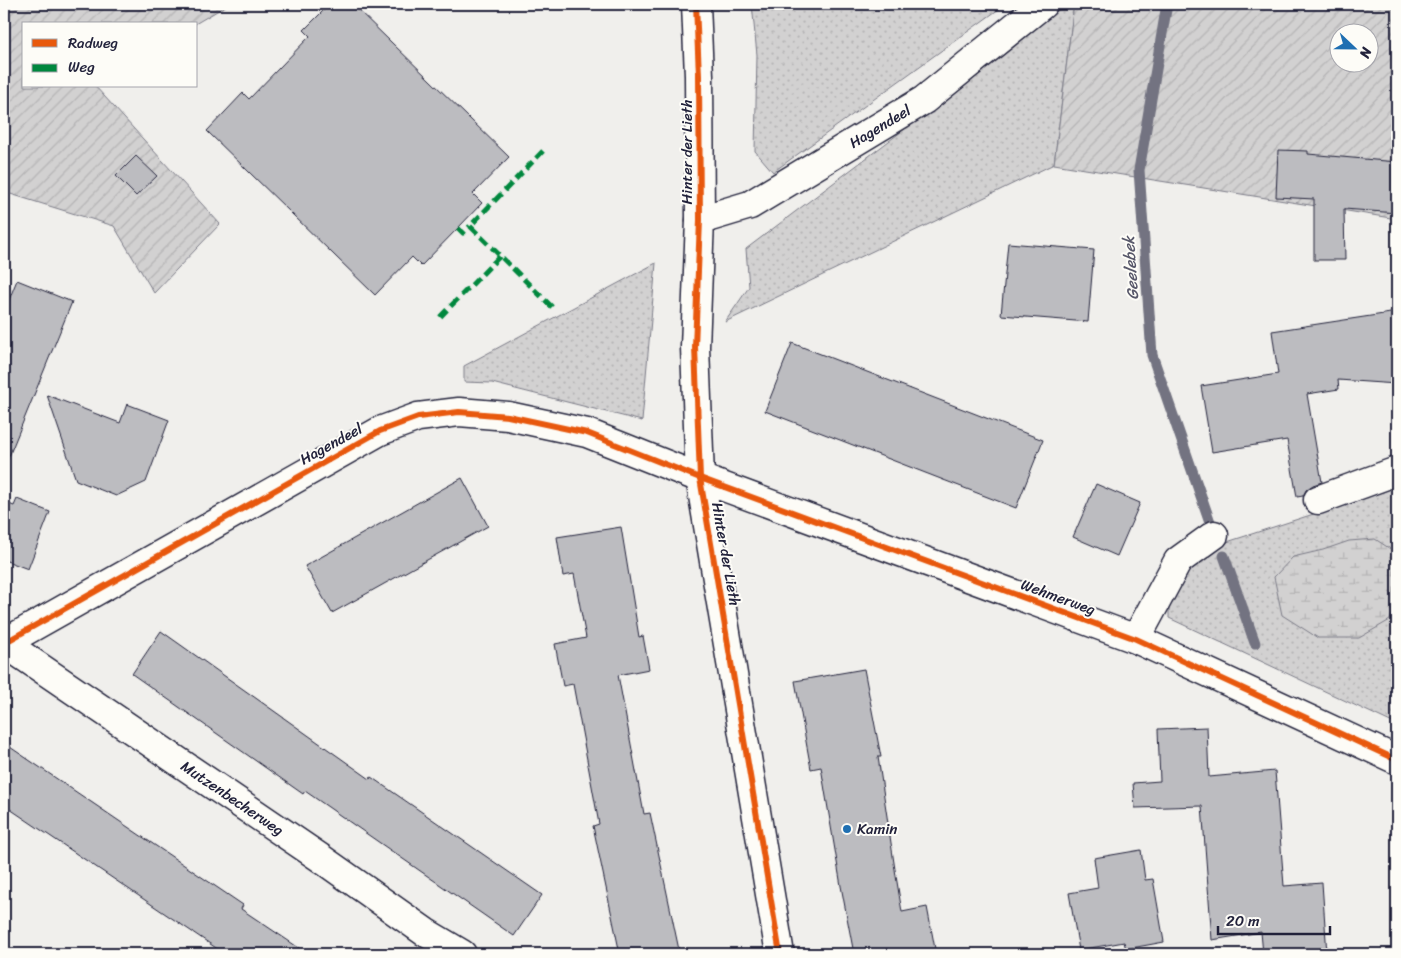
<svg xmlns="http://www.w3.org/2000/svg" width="1401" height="958" font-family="Sriracha,sans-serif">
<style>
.grass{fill:url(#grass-dots);stroke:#7a7a86}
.wetland{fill:url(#wetland-marsh);stroke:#7a7a86}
.garden{fill:url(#garden-furrows);stroke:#7a7a86;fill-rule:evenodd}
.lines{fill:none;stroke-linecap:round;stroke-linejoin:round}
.stream{stroke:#737381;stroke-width:11}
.building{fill:#bcbcc0;stroke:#22223b}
.minor-casing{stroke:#22223b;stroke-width:31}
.minor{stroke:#fdfcf7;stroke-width:28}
.quiet{stroke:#00873e;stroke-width:5;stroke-dasharray:10 5;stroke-linecap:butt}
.cycleway-casing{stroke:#fdfcf7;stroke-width:9}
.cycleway{stroke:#e8590c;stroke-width:6}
.poi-dot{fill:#1f6fb2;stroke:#fdfcf7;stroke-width:2}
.labels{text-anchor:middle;stroke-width:4;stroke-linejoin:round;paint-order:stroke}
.street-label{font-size:15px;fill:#22223b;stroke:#fdfcf7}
.poi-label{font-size:15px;fill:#22223b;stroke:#fdfcf7;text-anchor:start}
.water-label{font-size:16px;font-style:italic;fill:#58586a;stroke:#fdfcf7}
</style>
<defs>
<pattern id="grass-dots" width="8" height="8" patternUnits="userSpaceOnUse" patternTransform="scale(1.25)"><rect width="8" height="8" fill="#d2d1d1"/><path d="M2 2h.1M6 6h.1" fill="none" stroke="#b4b3b4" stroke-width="1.8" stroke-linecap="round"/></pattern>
<pattern id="wetland-marsh" width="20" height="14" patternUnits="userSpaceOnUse" patternTransform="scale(1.25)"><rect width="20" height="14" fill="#d2d1d1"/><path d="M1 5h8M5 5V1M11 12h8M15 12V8" fill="none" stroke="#b4b3b4"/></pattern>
<pattern id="garden-furrows" width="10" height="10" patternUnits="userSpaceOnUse" patternTransform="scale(1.25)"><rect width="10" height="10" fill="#d2d1d1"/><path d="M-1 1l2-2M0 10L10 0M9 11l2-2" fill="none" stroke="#b4b3b4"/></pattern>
</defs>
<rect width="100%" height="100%" fill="#f0efec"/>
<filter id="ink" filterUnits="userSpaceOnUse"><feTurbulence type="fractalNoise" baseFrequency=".02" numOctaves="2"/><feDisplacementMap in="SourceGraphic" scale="10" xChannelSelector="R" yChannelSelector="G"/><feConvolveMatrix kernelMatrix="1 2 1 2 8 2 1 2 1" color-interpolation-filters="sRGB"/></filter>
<g filter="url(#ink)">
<g class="grass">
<path d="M 752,4 L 1006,4 L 773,172 L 755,151 L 757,55 Z"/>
<path d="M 1066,4 L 1074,4 L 1054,164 L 725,322 L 749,287 L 746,249 L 930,110 Z"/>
<path d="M 656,263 L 642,421 L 492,383 L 464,382 L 464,366 Z"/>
<path d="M 1391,489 L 1397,491 L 1397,725 L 1169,618 L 1169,608 L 1191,567 L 1227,542 Z"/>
</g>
<path class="wetland" d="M 1375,539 L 1392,550 L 1397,558 L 1397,601 L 1390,620 L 1359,638 L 1318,638 L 1282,615 L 1274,577 L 1293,557 L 1323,550 L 1349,541 Z"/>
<g class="garden">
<path d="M 4,4 L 229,4 L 195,24 L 24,24 L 24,86 L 95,86 L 220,224 L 154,293 L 114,226 L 4,192 Z"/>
<path d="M 1074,4 L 1397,4 L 1397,219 L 1054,164 ZM 1338,32 L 1368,32 L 1368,62 L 1338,62 Z"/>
</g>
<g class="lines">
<g class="stream">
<path d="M 1167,4 L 1139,170 L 1152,355 L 1210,522"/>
<path d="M 1224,556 L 1255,643"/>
</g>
</g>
<g class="building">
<path d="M 330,4 L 352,4 L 509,157 L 473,194 L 482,203 L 458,228 L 421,266 L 412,257 L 375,295 L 207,131 L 243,93 L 249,99 L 310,36 L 304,30 Z"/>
<path d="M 1278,150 L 1308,151 L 1308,154 L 1397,162 L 1397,213 L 1344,209 L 1345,260 L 1314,260 L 1314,199 L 1276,197 Z"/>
<path d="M 136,156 L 157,176 L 136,196 L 116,176 Z"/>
<path d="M 1008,243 L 1094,250 L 1088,322 L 1001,315 Z"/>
<path d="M 17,280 L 72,302 L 5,466 L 4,466 L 4,312 Z"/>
<path d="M 1397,312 L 1397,384 L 1338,380 L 1339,389 L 1307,394 L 1322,482 L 1313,485 L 1306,490 L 1303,496 L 1297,497 L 1287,440 L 1212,452 L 1201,386 L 1278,374 L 1272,331 Z"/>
<path d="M 792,343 L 1043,440 L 1016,508 L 765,411 Z"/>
<path d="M 47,395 L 120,423 L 127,404 L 169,420 L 146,482 L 116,496 L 76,480 Z"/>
<path d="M 462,478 L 488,526 L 332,613 L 305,566 Z"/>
<path d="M 1096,484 L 1140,503 L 1117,556 L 1073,537 Z"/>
<path d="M 17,499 L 50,512 L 28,569 L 4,560 L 4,502 L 14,506 Z"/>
<path d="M 621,527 L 639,637 L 643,636 L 649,669 L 618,675 L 644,814 L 650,813 L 679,950 L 660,954 L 620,954 L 593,826 L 599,824 L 573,684 L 563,686 L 555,644 L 586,638 L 574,574 L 563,576 L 557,537 Z"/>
<path d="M 161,631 L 370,779 L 371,777 L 542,895 L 514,936 L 305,791 L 303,794 L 132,674 Z"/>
<path d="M 864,669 L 881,757 L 878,757 L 896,876 L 902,912 L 927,907 L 936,954 L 854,954 L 841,886 L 821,767 L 811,769 L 795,681 Z"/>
<path d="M 1207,727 L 1209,777 L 1275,771 L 1284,886 L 1322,883 L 1327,954 L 1263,954 L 1261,932 L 1212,940 L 1202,806 L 1135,808 L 1133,783 L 1160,781 L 1158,729 Z"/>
<path d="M 4,743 L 243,905 L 241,909 L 308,954 L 225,954 L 4,805 Z"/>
<path d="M 1141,850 L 1145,880 L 1153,879 L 1164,942 L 1126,949 L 1124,942 L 1079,950 L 1069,893 L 1098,888 L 1094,858 Z"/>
</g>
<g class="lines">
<g class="minor-casing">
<g id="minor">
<path d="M 696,4 L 699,76 L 700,220 L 695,347 L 700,478 L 780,954"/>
<path id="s1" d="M 700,220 L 750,205 L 924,100 L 1043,4"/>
<path d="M 1318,500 L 1397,471"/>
<path d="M 1136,639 L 1178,561 L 1214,535"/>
<path d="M 4,643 L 380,431 L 418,417 L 459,412 L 508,416 L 587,433 L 700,478 L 1136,639 L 1397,760"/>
<path id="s2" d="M 4,643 L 319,857 L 425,932 L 462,954"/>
</g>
</g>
<use href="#minor" class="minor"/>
<g class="quiet">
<path d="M 543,151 L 470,226 L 552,307"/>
<path d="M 458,228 L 463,233 L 470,226"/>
<path d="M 440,317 L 500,256"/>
</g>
<g class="cycleway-casing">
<g id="cycleway">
<path d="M 696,4 L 699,76 L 700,220 L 695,347 L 700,478 L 780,954"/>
<path d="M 4,643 L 380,431 L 418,417 L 459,412 L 508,416 L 587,433 L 700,478 L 1136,639 L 1397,760"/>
</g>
</g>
<use href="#cycleway" class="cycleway"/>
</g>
</g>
<circle class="poi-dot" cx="847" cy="829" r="5"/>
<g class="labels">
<g class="street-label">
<text dy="5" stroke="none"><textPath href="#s1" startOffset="204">Hagendeel</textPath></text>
<text transform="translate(687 152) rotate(-90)" y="5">Hinter der Lieth</text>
<text transform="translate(331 444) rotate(-29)" y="5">Hagendeel</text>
<text transform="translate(726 554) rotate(80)" y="5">Hinter der Lieth</text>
<text transform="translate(1058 597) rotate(20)" y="5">Wehmerweg</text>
<text dy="5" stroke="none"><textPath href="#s2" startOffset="276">Mutzenbecherweg</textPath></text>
</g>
<g class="poi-label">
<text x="857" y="834">Kamin</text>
</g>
<g class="water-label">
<text transform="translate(1130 268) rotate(-94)" y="6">Geelebek</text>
</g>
</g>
<rect width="1401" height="958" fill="none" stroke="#fdfcf7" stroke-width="20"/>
<rect x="10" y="10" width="1381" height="938" fill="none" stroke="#22223b" stroke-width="2" filter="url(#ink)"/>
<rect x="22" y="22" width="175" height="65" fill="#fdfcf7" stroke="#a5a5ac"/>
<rect x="32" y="39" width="25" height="8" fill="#e8590c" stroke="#a5a5ac"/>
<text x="68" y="48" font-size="15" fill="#22223b">Radweg</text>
<rect x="32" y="64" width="25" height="8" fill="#00873e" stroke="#a5a5ac"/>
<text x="68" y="72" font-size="15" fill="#22223b">Weg</text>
<g transform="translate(1354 48) rotate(112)"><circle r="24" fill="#fdfcf7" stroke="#a5a5ac"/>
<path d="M0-4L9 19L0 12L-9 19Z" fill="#1f6fb2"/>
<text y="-8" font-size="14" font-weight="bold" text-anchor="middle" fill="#22223b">N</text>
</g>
<path d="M1218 926v8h112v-8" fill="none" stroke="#22223b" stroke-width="2.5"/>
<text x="1226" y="926" font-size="15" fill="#22223b" stroke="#fdfcf7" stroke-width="4" paint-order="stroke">20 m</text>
</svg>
